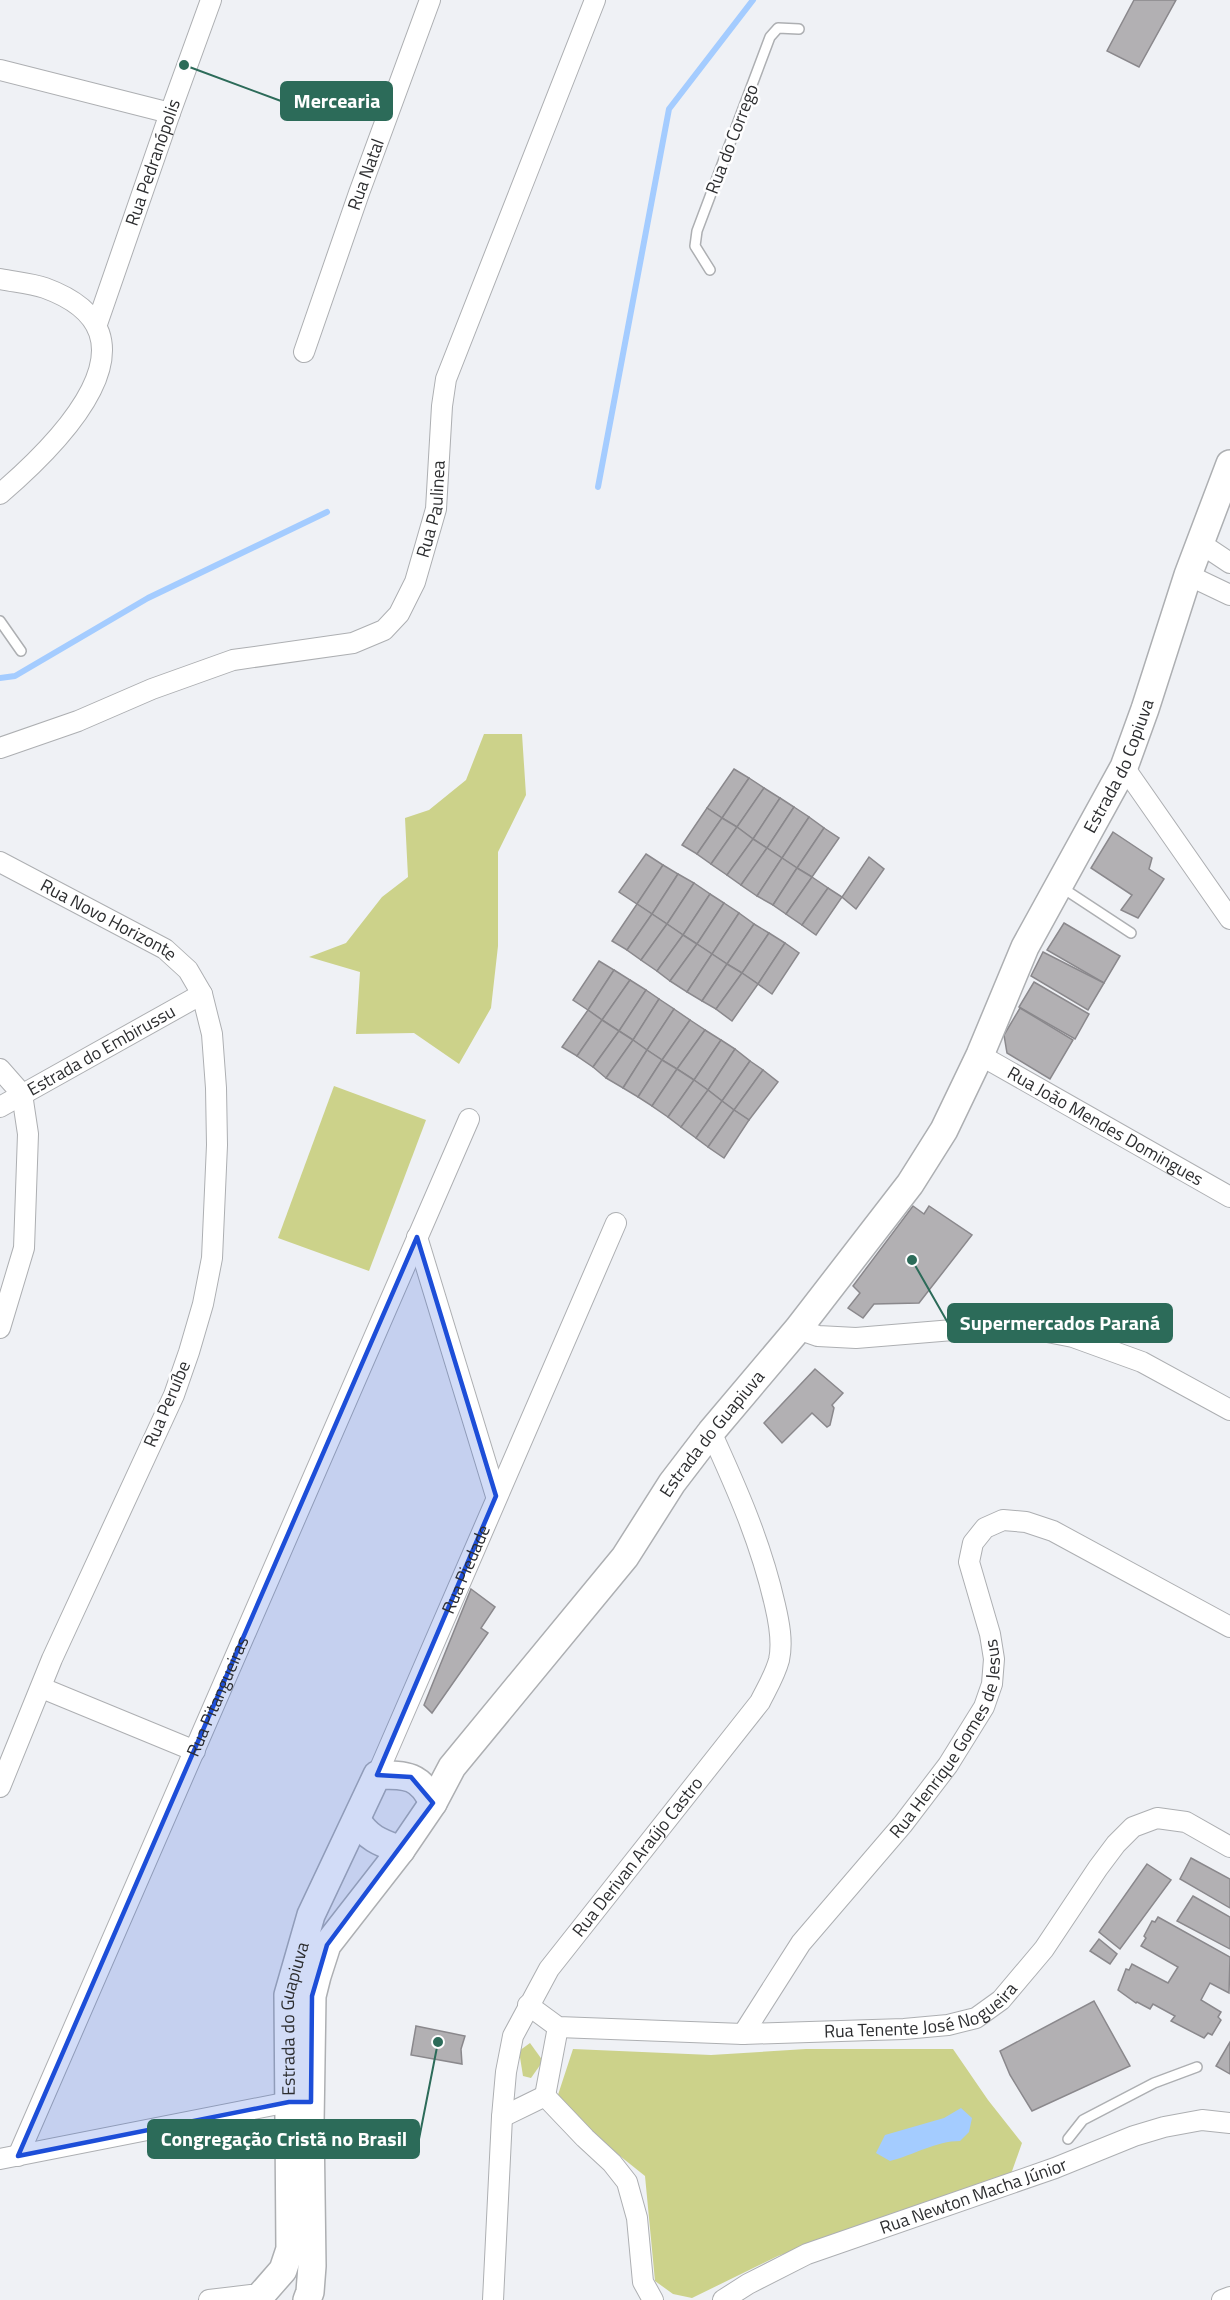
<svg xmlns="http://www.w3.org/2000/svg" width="1230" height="2300" font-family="'Titillium Web',sans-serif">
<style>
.green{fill:#ccd28a}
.water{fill:#a4ccff}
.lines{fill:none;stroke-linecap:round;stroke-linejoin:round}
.stream{stroke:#a4ccff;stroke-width:6}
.building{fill:#b2b0b3;stroke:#8a888c;stroke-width:1.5}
.lane-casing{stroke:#adafb2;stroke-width:12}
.street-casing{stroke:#adafb2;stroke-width:22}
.secondary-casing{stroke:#adafb2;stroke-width:30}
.lane{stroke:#fff;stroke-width:9}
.street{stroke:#fff;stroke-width:20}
.secondary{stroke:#fff;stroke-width:27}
.marked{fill:#1d4ed8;fill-opacity:0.2;stroke:#1d4ed8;stroke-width:4.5;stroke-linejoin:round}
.labels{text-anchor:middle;stroke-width:5;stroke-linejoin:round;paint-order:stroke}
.street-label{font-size:18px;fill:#2d2e30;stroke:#fefeff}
.leader{fill:none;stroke:#2c6b59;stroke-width:2}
.callout-dot{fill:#2c6b59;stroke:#fefeff;stroke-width:2}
.callout{fill:#2c6b59;stroke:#2c6b59;stroke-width:2}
.callout-label{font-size:20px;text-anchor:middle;font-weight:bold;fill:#fff}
</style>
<rect width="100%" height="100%" fill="#eff1f5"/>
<g class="green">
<path d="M 484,734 L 522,734 L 526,795 L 498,852 L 498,946 L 491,1008 L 459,1064 L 414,1033 L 356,1034 L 360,972 L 309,957 L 346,943 L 382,897 L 408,877 L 405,818 L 429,810 L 466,780 Z"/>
<path d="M 334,1086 L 426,1120 L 369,1271 L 278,1238 Z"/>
<path d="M 530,2043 L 543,2061 L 531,2078 L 523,2076 L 519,2051 Z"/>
<path d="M 573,2049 L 711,2055 L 806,2049 L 953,2049 L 988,2100 L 1022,2143 L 1011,2174 L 778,2256 L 692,2298 L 673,2294 L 655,2281 L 645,2176 L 555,2104 Z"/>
</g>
<path class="water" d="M 961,2108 L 972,2118 L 969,2132 L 960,2141 C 936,2141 914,2155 890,2161 L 876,2153 L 885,2135 L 944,2118 Z"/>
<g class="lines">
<g class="stream">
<path d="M 598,487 L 669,109 L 753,0"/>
<path d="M 0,678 L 15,676 L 148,598 L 327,512"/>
</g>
</g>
<g class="building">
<path d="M 1134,0 L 1176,0 L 1139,67 L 1107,51 Z"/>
<path d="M 734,769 L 749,778 L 722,818 L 707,808 Z"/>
<path d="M 749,778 L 764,788 L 737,827 L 722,818 Z"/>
<path d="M 764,788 L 780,798 L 753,839 L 737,827 Z"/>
<path d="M 780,798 L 794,807 L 767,848 L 753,839 Z"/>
<path d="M 794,807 L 809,817 L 782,858 L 767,848 Z"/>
<path d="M 707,808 L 722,818 L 697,854 L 682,845 Z"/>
<path d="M 809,817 L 824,828 L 797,868 L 782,858 Z"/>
<path d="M 722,818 L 737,827 L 711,864 L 697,854 Z"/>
<path d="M 737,827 L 753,839 L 727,875 L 711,864 Z"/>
<path d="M 824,828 L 839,838 L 812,877 L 797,868 Z"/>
<path d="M 1113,832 L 1152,858 L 1149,869 L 1164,879 L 1138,918 L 1121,910 L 1132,895 L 1091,868 Z"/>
<path d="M 753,839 L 767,848 L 741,885 L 727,875 Z"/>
<path d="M 767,848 L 782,858 L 757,896 L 741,885 Z"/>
<path d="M 646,854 L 663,865 L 637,904 L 619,892 Z"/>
<path d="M 869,857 L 884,869 L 856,909 L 842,897 Z"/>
<path d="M 782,858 L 797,868 L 773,905 L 757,896 Z"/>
<path d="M 663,865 L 678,874 L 652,914 L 637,904 Z"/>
<path d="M 797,868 L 812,877 L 786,914 L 773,905 Z"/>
<path d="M 678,874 L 694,883 L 667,924 L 652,914 Z"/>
<path d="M 812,877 L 828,888 L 802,925 L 786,914 Z"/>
<path d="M 694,883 L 710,894 L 683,935 L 667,924 Z"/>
<path d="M 828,888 L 842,897 L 816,935 L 802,925 Z"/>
<path d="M 710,894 L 724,903 L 697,944 L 683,935 Z"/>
<path d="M 724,903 L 739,913 L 712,954 L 697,944 Z"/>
<path d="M 637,904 L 652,914 L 627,950 L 612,941 Z"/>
<path d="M 739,913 L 754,924 L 727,964 L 712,954 Z"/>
<path d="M 652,914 L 667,924 L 641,960 L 627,950 Z"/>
<path d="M 1064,923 L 1120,956 L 1104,983 L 1047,950 Z"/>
<path d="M 667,924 L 683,935 L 657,971 L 641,960 Z"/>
<path d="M 754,924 L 769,933 L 742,973 L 727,964 Z"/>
<path d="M 769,933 L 785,943 L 758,984 L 742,973 Z"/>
<path d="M 683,935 L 697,944 L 670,981 L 657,971 Z"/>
<path d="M 785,943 L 799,953 L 772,994 L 758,984 Z"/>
<path d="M 697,944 L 712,954 L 687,992 L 670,981 Z"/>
<path d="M 1043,952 L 1104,983 L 1088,1010 L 1031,976 Z"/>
<path d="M 712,954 L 727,964 L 702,1001 L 687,992 Z"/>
<path d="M 599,961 L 614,970 L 588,1010 L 573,1000 Z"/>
<path d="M 727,964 L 742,973 L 716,1009 L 702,1001 Z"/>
<path d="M 614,970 L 630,980 L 602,1020 L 588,1010 Z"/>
<path d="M 742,973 L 758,984 L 732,1021 L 716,1009 Z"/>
<path d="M 630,980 L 646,990 L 619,1031 L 602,1020 Z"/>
<path d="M 1034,982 L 1089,1014 L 1075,1039 L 1019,1007 Z"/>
<path d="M 646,990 L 659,999 L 633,1040 L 619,1031 Z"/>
<path d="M 659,999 L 674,1009 L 647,1050 L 633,1040 Z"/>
<path d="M 1020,1008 L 1073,1040 L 1050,1079 L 1007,1053 L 1004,1035 Z"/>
<path d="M 674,1009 L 690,1020 L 662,1060 L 647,1050 Z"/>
<path d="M 588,1010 L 602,1020 L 577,1056 L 562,1047 Z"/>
<path d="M 602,1020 L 619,1031 L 593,1067 L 577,1056 Z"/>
<path d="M 690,1020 L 705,1030 L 677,1069 L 662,1060 Z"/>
<path d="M 705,1030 L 721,1040 L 694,1080 L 677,1069 Z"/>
<path d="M 619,1031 L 633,1040 L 606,1078 L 593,1067 Z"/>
<path d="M 633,1040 L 647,1050 L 623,1088 L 606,1078 Z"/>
<path d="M 721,1040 L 735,1049 L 708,1090 L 694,1080 Z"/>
<path d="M 735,1049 L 750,1061 L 722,1101 L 708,1090 Z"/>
<path d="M 647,1050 L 662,1060 L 638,1097 L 623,1088 Z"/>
<path d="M 662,1060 L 677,1069 L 652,1106 L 638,1097 Z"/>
<path d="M 750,1061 L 763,1070 L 734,1110 L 722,1101 Z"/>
<path d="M 677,1069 L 694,1080 L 668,1117 L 652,1106 Z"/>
<path d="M 763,1070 L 778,1082 L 749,1120 L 734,1110 Z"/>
<path d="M 694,1080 L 708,1090 L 681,1127 L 668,1117 Z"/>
<path d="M 708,1090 L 722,1101 L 696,1138 L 681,1127 Z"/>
<path d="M 722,1101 L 734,1110 L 708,1147 L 696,1138 Z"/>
<path d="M 734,1110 L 749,1120 L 724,1158 L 708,1147 Z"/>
<path d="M 913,1206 L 924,1214 L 929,1206 L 972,1235 L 919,1303 L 874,1304 L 863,1318 L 848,1308 L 860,1293 L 853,1286 Z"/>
<path d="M 815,1369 L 843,1393 L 832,1405 L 834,1408 L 830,1425 L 827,1427 L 812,1413 L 782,1443 L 764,1423 Z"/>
<path d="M 471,1589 L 495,1607 L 481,1628 L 488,1633 L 432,1713 L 424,1705 Z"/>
<path d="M 1191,1858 L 1230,1879 L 1230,1908 L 1180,1879 Z"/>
<path d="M 1147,1864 L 1171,1880 L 1120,1949 L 1099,1932 Z"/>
<path d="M 1193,1896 L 1230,1917 L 1230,1949 L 1177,1921 Z"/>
<path d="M 1158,1917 L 1230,1957 L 1229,1993 L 1210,1983 L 1201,2000 L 1221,2012 L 1218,2017 L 1221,2020 L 1212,2035 L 1208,2033 L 1204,2038 L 1171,2021 L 1175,2016 L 1153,2004 L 1150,2009 L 1137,2002 L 1136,2003 L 1118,1990 L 1126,1969 L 1129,1970 L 1132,1964 L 1168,1983 L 1178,1967 L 1141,1946 L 1146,1938 L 1144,1936 L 1152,1921 L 1155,1922 Z"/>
<path d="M 1099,1939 L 1117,1954 L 1110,1964 L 1090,1951 Z"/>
<path d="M 1094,2001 L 1130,2066 L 1032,2111 L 1010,2075 L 1000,2051 Z"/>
<path d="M 416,2026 L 465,2036 L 461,2049 L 462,2064 L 411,2055 Z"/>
<path d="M 1230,2042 L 1230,2074 L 1216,2066 Z"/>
</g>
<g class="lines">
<g class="lane-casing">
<g id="lane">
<path d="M 710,270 L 695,246 L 697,231 L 770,37 L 778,28 L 799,29"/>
<path d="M 0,621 L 21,651"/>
<path d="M 1061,887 L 1131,933"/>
<path d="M 1068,2139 L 1083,2120 L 1154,2083 L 1197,2067"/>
</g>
</g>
<g class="street-casing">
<g id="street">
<path d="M 0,70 L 170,113"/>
<path d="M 0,279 C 15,282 31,283 45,288 C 171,334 57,445 0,494"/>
<path id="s1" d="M 97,324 L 170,113 L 211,0"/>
<path id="s2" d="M 304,352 L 359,193 L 430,0"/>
<path d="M 1200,543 L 1230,563"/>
<path d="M 1188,575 L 1230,595"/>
<path id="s3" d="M 0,748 L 78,721 L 152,689 L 233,660 L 353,643 L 384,630 L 399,614 L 415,582 L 436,509 L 442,406 L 446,379 L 595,0"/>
<path d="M 1124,767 L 1230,919"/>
<path id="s4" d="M 0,862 L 165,949 L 188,970 L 202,994 L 212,1034 L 216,1088 L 217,1145 L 212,1258 L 203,1304 L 189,1352 L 174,1395 L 52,1659 L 0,1787"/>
<path id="s5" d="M 980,1055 L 1230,1197"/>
<path d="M 0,1069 L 22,1094 L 28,1134 L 24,1248 L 0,1328"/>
<path id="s6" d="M 0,1107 L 202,994"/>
<path d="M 417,1237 L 496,1496"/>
<path d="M 798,1329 L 818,1336 L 856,1338 L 953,1330 L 1032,1329 L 1073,1337 L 1142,1362 L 1230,1410"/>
<path d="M 42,1688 L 195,1751"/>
<path id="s7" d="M 377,1775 L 616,1223"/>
<path id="s8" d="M 528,2005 L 558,2027 L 743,2034 L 904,2029 L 948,2025 L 976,2018 L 1001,2000 L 1044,1949 L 1098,1868 L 1116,1844 L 1133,1827 L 1157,1818 L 1186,1822 L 1230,1847"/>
<path id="s9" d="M 743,2034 L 801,1943 L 903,1824 L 948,1765 L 984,1707 L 992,1684 L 994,1659 L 990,1634 L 969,1562 L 973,1543 L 985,1528 L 1003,1520 L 1026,1522 L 1053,1531 L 1230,1627"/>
<path d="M 545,2096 L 558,2027"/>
<path d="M 502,2117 L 545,2096 L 585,2138 L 612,2163 L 627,2182 L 637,2218 L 643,2282 L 653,2300"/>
<path id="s10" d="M 18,2156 L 469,1119"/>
<path d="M 0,2159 L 289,2102 L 302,2102"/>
<path d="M 209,2300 L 251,2295"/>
<path id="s11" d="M 493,2300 L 502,2117 L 506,2072 L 513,2036 L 549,1969 L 760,1702 C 767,1688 775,1675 779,1660 C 783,1642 779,1622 775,1605 C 761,1543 737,1489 711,1432"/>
<path id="s12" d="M 723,2300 L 748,2284 L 807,2254 L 1055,2168 L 1134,2136 L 1164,2127 L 1202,2120 L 1230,2123"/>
<path d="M 1222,2300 L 1230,2297"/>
</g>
</g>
<g class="secondary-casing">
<g id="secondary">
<path d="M 357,1820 C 368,1839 382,1843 401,1850"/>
<path id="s13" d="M 262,2294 L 283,2270 L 290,2249 L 288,1995 L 311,1915 L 377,1775 C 405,1775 420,1774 433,1803"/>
<path id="s14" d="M 307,2300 L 310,2292 L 312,2266 L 310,2123 L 312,1996 L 317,1976 L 327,1945 L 401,1850 L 433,1803 L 452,1767 L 625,1557 L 672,1483 L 711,1432 L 798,1329 L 910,1184 L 944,1130 L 980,1055 L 1025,947 L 1124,767 L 1145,709 L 1188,575 L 1230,464"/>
</g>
</g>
<use href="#lane" class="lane"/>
<use href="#street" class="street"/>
<use href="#secondary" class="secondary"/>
</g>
<path class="marked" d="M 417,1237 L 496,1496 L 377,1775 L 411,1777 L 433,1803 L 327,1945 L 312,1996 L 311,2102 L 289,2102 L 18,2156 Z"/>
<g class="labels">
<g class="street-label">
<text transform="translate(732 139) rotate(-69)" y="6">Rua do Corrego</text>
<text dy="6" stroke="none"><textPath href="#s1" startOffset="171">Rua Pedranópolis</textPath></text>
<text dy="6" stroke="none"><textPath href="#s2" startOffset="188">Rua Natal</textPath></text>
<text dy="6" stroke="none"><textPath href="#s3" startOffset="537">Rua Paulinea</textPath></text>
<text dy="6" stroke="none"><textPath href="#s14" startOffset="1786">Estrada do Copiuva</textPath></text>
<text dy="6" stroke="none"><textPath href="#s4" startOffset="123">Rua Novo Horizonte</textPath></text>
<text dy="6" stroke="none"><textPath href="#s6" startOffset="116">Estrada do Embirussu</textPath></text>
<text dy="6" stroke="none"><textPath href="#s5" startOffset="144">Rua João Mendes Domingues</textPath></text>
<text transform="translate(167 1404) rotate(-67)" y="6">Rua Peruíbe</text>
<text dy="6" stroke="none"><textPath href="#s14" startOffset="999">Estrada do Guapiuva</textPath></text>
<text dy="6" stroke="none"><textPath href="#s7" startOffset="224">Rua Piedade</textPath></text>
<text dy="6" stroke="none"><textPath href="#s10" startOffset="501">Rua Pitangueiras</textPath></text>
<text dy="6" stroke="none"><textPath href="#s9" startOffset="363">Rua Henrique Gomes de Jesus</textPath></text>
<text dy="6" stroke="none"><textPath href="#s11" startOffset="484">Rua Derivan Araújo Castro</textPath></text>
<text dy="6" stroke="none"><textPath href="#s8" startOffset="405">Rua Tenente José Nogueira</textPath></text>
<text dy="6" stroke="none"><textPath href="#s13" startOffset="285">Estrada do Guapiuva</textPath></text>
<text dy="6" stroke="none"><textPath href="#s12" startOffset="272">Rua Newton Macha Júnior</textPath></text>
</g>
</g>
<path class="leader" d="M184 65L281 101M912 1260L948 1323M438 2042L419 2139"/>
<g class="callout-dot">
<circle cx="184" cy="65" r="6"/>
<circle cx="912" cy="1260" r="6"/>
<circle cx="438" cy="2042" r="6"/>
</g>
<g class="callout">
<rect x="281" y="82" width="111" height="38" rx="6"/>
<rect x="948" y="1304" width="224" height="38" rx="6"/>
<rect x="148" y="2120" width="271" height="38" rx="6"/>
</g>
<g class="callout-label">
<text x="337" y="108">Mercearia</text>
<text x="1060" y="1330">Supermercados Paraná</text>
<text x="284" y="2146">Congregação Cristã no Brasil</text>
</g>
</svg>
